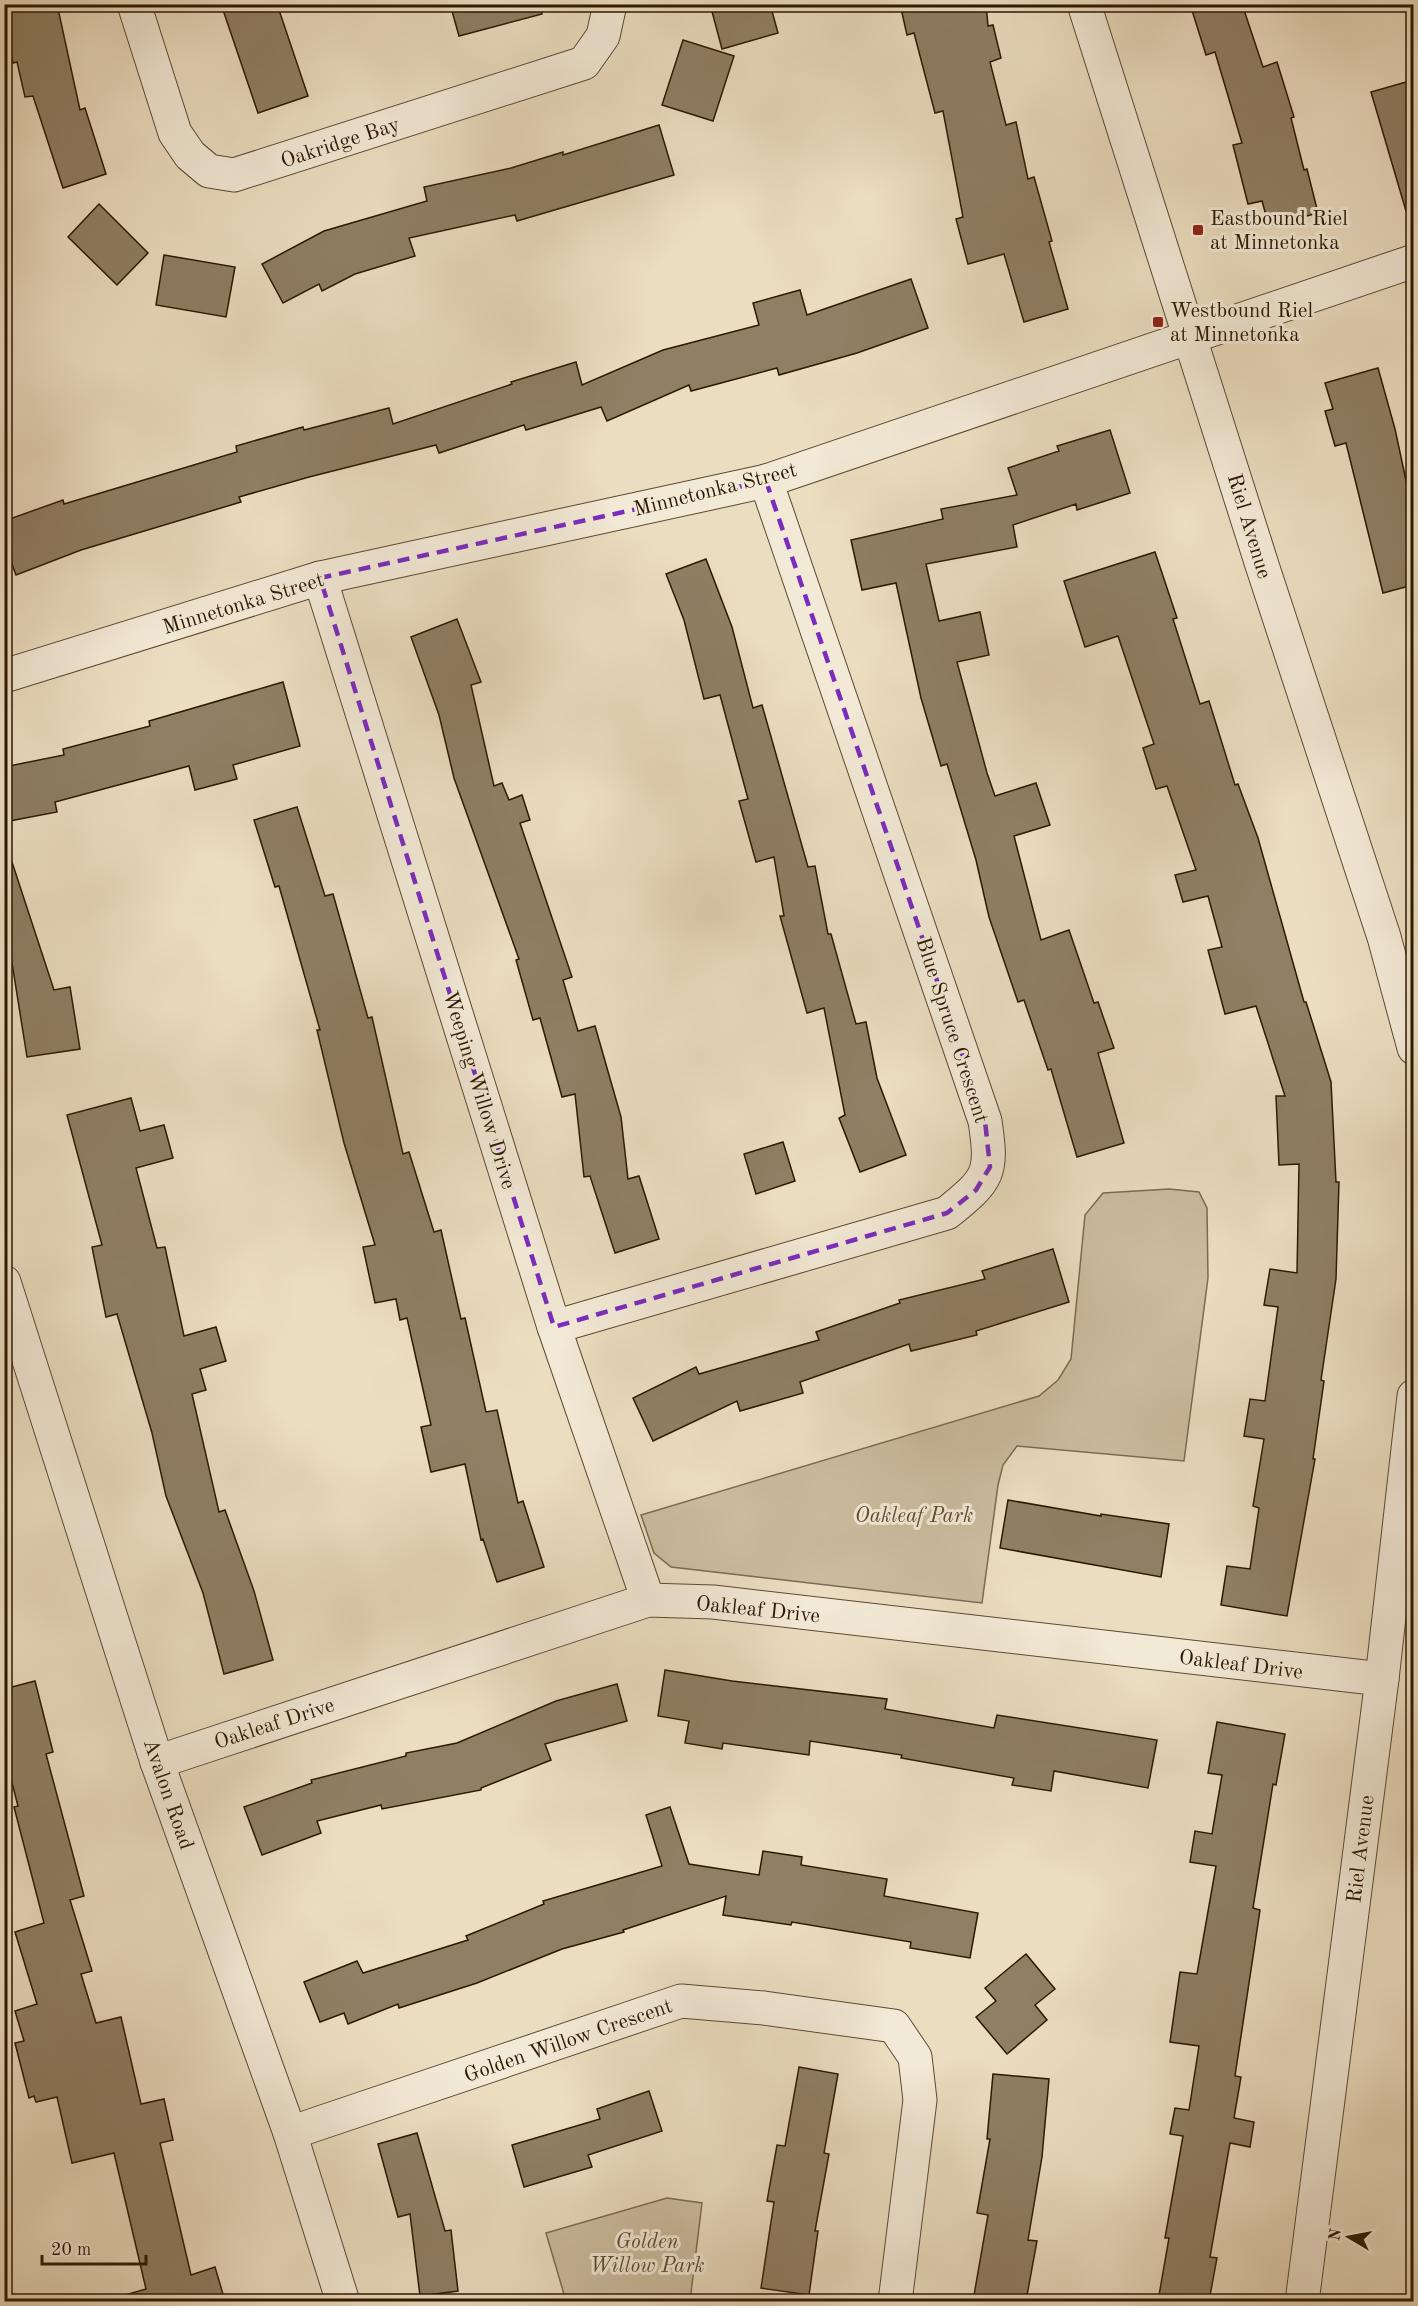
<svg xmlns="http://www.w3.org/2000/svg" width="1418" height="2306" font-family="'Old Standard TT',serif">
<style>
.green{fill:#cbbc9f;stroke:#7c6a50;stroke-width:1.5}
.building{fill:#8f7f64;stroke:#2c1900;stroke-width:1.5}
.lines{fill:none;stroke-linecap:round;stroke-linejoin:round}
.minor-casing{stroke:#5c4a30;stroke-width:35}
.minor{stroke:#f2e9d6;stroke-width:33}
.marked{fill:none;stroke:#7b2cbf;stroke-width:4.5;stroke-dasharray:12 8;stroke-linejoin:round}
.poi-dot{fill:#8f2418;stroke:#f2e9d6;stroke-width:2}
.labels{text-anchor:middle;stroke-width:6;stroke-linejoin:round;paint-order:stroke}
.street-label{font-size:21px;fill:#2c1900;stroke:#f2e9d6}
.poi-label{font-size:21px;fill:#2c1900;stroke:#f2e9d6;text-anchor:start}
.park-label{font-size:21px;font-style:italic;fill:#5c4a30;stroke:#f2e9d6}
</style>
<rect width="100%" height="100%" fill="#ebddc0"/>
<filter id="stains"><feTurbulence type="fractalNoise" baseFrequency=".00333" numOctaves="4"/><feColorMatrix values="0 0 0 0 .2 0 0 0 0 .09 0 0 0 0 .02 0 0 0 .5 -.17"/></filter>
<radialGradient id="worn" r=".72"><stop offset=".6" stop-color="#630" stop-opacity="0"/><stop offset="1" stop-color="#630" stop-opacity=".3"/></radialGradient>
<g class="green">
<path d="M 1169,1189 L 1199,1192 L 1207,1208 L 1208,1278 L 1184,1461 L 1017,1446 L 1003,1465 L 998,1485 L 982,1603 L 671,1567 L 654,1553 L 641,1515 L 1039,1396 L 1058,1380 L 1071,1359 L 1085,1215 L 1103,1193 Z"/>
<path d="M 667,2198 L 702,2203 L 690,2301 L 566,2301 L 546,2233 Z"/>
</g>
<g class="building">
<path d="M 4,4 L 57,4 L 80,110 L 85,108 L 106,174 L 63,188 L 33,96 L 25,97 L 17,62 L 13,63 L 4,22 Z"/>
<path d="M 221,4 L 277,4 L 308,96 L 258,113 Z"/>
<path d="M 450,4 L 541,4 L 542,14 L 459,36 Z"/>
<path d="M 710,4 L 770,4 L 778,33 L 722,49 Z"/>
<path d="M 900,4 L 986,4 L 988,26 L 993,25 L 1001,58 L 990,62 L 1006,125 L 1016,122 L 1028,179 L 1034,177 L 1052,241 L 1049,242 L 1068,309 L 1024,322 L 1004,254 L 968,264 L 956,219 L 963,217 L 943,111 L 935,113 L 914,33 L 907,35 Z"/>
<path d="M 1190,4 L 1242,4 L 1263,67 L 1277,62 L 1294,117 L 1291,118 L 1304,170 L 1307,169 L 1318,213 L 1269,226 L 1262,201 L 1248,204 L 1233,145 L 1242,143 L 1215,52 L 1206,55 Z"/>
<path d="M 683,40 L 734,56 L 713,121 L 662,105 Z"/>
<path d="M 1413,80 L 1413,210 L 1406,211 L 1371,92 Z"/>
<path d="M 659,125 L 674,175 L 517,221 L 515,215 L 409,238 L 415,256 L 355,274 L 322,291 L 319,284 L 283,303 L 262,264 L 324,231 L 427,201 L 424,187 L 511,168 L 563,152 L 563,155 Z"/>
<path d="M 99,204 L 148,253 L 117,285 L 68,237 Z"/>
<path d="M 164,255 L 235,267 L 226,317 L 156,305 Z"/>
<path d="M 911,279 L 928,328 L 857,353 L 779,375 L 777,368 L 691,391 L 689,385 L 607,421 L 601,407 L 526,430 L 524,425 L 439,453 L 436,445 L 309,477 L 239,497 L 241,502 L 81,550 L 16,575 L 4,543 L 4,521 L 63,500 L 64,504 L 237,452 L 236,446 L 303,427 L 304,430 L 389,408 L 393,424 L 512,384 L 511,382 L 576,362 L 582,385 L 663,350 L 759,325 L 753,303 L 800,290 L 807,315 Z"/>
<path d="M 1378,368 L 1395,429 L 1413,513 L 1413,585 L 1383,593 L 1346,443 L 1335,446 L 1325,411 L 1333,409 L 1325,383 Z"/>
<path d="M 1110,430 L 1130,493 L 1077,510 L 1076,504 L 1013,525 L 1017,547 L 926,564 L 939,621 L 980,612 L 989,655 L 957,662 L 987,773 L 995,796 L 1036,783 L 1050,825 L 1014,836 L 1041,940 L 1069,930 L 1094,1003 L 1098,1002 L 1114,1048 L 1098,1053 L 1124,1143 L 1077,1157 L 1051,1069 L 1048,1070 L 1024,1000 L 1018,1002 L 989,917 L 976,860 L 947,764 L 941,766 L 921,698 L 896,583 L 862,590 L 851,540 L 943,519 L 941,509 L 1017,495 L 1008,468 L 1059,451 L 1057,446 Z"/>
<path d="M 1155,552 L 1177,618 L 1173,619 L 1200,704 L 1209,701 L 1235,785 L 1238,784 L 1258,838 L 1304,1002 L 1306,1002 L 1331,1082 L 1336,1182 L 1339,1182 L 1336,1279 L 1321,1380 L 1324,1381 L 1313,1459 L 1315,1459 L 1287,1616 L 1221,1605 L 1227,1566 L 1250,1569 L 1259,1508 L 1253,1506 L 1264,1439 L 1244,1436 L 1250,1399 L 1265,1401 L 1278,1307 L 1264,1305 L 1270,1269 L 1297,1273 L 1299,1164 L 1279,1165 L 1276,1096 L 1285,1096 L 1256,1006 L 1225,1014 L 1208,950 L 1222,947 L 1208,896 L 1183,902 L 1175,875 L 1196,870 L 1167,786 L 1156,789 L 1143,748 L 1154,744 L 1118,636 L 1085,647 L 1064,581 Z"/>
<path d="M 706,559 L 732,627 L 753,708 L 762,705 L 808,867 L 815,866 L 828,934 L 831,934 L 856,1024 L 866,1022 L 877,1078 L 906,1155 L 860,1172 L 839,1118 L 845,1115 L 824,1008 L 807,1013 L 780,916 L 784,916 L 774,857 L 756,862 L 739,801 L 748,799 L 720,695 L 704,699 L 684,620 L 666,574 Z"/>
<path d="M 457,619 L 481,682 L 471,685 L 494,786 L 502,783 L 509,800 L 522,795 L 530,820 L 520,823 L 572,977 L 563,980 L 578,1031 L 595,1026 L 621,1117 L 628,1179 L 639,1176 L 659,1239 L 615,1253 L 590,1176 L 584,1177 L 575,1094 L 562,1097 L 540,1018 L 533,1020 L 516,960 L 519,959 L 454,778 L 439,715 L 411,637 Z"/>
<path d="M 283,682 L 300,746 L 233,765 L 237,779 L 195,790 L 189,766 L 55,802 L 57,812 L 4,822 L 4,767 L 64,755 L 63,749 L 150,726 L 149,721 Z"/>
<path d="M 297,807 L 325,896 L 333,894 L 368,1018 L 372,1017 L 403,1154 L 409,1152 L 434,1232 L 441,1230 L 461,1319 L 465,1318 L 486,1412 L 497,1410 L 518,1503 L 523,1501 L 544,1567 L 497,1582 L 483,1539 L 481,1540 L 465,1464 L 431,1472 L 421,1427 L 431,1425 L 407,1318 L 400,1320 L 396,1299 L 375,1303 L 363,1247 L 375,1245 L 344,1143 L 317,1030 L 320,1030 L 279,886 L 275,887 L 254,820 Z"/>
<path d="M 10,856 L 54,990 L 70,987 L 80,1049 L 27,1057 L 12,963 L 4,966 L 4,857 Z"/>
<path d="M 131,1098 L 140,1131 L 164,1125 L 173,1158 L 136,1168 L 157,1248 L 165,1247 L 184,1336 L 216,1327 L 226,1361 L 200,1369 L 206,1390 L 192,1394 L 219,1512 L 225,1510 L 254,1591 L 273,1660 L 224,1674 L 203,1593 L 166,1496 L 152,1433 L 117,1314 L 106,1317 L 92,1247 L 102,1245 L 67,1115 Z"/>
<path d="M 783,1142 L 795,1181 L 756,1194 L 744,1154 Z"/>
<path d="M 1053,1249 L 1069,1302 L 976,1331 L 977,1335 L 911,1351 L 909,1344 L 800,1382 L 803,1393 L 740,1411 L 737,1401 L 653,1441 L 633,1398 L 696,1367 L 699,1374 L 819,1340 L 816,1332 L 900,1303 L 899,1300 L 985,1279 L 982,1271 Z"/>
<path d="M 1008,1500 L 1101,1516 L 1101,1514 L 1169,1524 L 1161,1577 L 1000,1548 Z"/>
<path d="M 665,1670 L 732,1681 L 887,1699 L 885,1709 L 994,1728 L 997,1715 L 1157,1740 L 1148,1788 L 1054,1771 L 1051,1791 L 1012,1785 L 1014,1778 L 901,1758 L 902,1755 L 810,1741 L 809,1755 L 723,1743 L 722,1749 L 685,1743 L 689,1721 L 658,1716 Z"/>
<path d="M 35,1681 L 53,1752 L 46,1754 L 84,1896 L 70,1900 L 92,1971 L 81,1974 L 96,2023 L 121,2017 L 141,2104 L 164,2099 L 173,2140 L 160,2143 L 191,2275 L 215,2267 L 225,2301 L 126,2301 L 125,2295 L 146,2289 L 114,2153 L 72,2163 L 57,2097 L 36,2102 L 34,2096 L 29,2098 L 15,2043 L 24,2041 L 15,2011 L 37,2004 L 15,1932 L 44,1923 L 14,1807 L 18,1806 L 4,1752 L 4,1689 Z"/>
<path d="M 617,1684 L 627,1721 L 545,1744 L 551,1760 L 481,1788 L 481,1790 L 382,1809 L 381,1805 L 317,1821 L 321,1833 L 262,1855 L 244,1807 L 312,1783 L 311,1780 L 406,1756 L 406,1753 L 457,1743 L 556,1701 Z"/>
<path d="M 1217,1722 L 1285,1734 L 1276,1785 L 1273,1784 L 1253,1908 L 1260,1910 L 1235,2076 L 1241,2077 L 1234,2118 L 1254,2122 L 1250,2147 L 1230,2143 L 1210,2257 L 1217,2258 L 1209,2301 L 1158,2301 L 1169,2238 L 1165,2238 L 1183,2136 L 1170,2134 L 1175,2108 L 1189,2110 L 1199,2046 L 1170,2042 L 1180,1972 L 1197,1974 L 1216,1866 L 1190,1862 L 1195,1831 L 1212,1834 L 1222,1775 L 1208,1773 Z"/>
<path d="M 670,1807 L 689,1864 L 759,1875 L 763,1851 L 802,1857 L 801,1865 L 887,1879 L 884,1896 L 978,1913 L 970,1958 L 910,1948 L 911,1942 L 792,1922 L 791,1925 L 723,1915 L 726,1896 L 623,1930 L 624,1932 L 562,1949 L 477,1983 L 399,2008 L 398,2004 L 348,2024 L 344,2013 L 320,2022 L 304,1982 L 357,1961 L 363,1973 L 468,1940 L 466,1936 L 544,1904 L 543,1901 L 662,1866 L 646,1815 Z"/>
<path d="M 1026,1954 L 1055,1989 L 1035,2005 L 1047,2020 L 1007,2054 L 976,2017 L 996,2001 L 985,1988 Z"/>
<path d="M 799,2067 L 838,2074 L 824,2153 L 829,2154 L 815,2231 L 818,2231 L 809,2295 L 761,2288 L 774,2202 L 767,2201 L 777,2145 L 785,2146 Z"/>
<path d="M 993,2074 L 1049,2079 L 1042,2157 L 1028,2240 L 1037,2241 L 1026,2301 L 973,2301 L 988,2215 L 977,2213 L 990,2139 L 987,2139 Z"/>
<path d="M 649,2091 L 662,2131 L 588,2155 L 592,2167 L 524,2187 L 512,2145 L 600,2119 L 597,2109 Z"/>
<path d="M 417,2133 L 445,2231 L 451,2230 L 458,2291 L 420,2296 L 410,2214 L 398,2217 L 378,2144 Z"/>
</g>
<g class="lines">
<g class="minor-casing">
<g id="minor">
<path d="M 134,4 L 175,133 L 190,155 L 209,171 L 234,175 L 584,63 L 603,36 L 610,4"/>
<path d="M 1084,4 L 1262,565 L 1384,937 L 1414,1048"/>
<path d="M 320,578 L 554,1327 L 648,1600"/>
<path d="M 4,676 L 320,578 L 766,481 L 1414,261"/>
<path d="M 4,1282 L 157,1762 L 290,2133 L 343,2302"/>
<path d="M 554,1327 L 947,1213 C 989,1179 993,1174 985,1121 L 766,481"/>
<path d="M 157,1762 L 648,1600 L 713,1602 L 1382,1679"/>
<path d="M 290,2133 L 681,2001 L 764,2008 L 894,2026 L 915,2057 L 920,2100 L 895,2302"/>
<path d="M 1302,2302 L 1382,1679 L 1414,1396"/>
</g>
</g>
<use href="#minor" class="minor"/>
</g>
<path class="marked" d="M 766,481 L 985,1121 L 990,1167 L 976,1190 L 947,1213 L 554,1327 L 320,578 Z"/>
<g class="poi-dot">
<rect x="1192" y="224" width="12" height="12" rx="3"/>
<rect x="1152" y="316" width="12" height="12" rx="3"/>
</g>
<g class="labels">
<g class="street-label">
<text transform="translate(340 142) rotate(-18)" y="7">Oakridge Bay</text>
<text transform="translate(715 489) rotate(-14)" y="7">Minnetonka Street</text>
<text transform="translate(1250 526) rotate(73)" y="7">Riel Avenue</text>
<text transform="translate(243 603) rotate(-17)" y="7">Minnetonka Street</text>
<text transform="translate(953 1030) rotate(72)" y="7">Blue Spruce Crescent</text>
<text transform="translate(480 1090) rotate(73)" y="7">Weeping Willow Drive</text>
<text transform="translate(758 1609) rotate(6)" y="7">Oakleaf Drive</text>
<text transform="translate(1241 1664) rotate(7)" y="7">Oakleaf Drive</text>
<text transform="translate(274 1723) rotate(-18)" y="7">Oakleaf Drive</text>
<text transform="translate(169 1794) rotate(71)" y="7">Avalon Road</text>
<text transform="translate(1360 1849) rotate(-83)" y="7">Riel Avenue</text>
<text transform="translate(568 2040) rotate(-19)" y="7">Golden Willow Crescent</text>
</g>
<g class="poi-label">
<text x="1210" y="225">Eastbound Riel<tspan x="1210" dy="24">at Minnetonka</tspan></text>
<text x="1170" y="317">Westbound Riel<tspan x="1170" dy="24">at Minnetonka</tspan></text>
</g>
<g class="park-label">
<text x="914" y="1522">Oakleaf Park</text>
<text x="647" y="2248">Golden<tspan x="647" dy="24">Willow Park</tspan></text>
</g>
</g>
<rect width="1418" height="2306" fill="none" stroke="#ebddc0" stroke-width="24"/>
<rect x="6" y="6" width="1406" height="2294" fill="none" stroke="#2c1900" stroke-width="3"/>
<rect x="12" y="12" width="1394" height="2282" fill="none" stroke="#2c1900" stroke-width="1.5"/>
<g transform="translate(1349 2237) rotate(280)" stroke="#f2e9d6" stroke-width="4.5" paint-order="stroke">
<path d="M0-4.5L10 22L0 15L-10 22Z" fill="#2c1900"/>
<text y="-9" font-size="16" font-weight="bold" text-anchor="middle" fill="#2c1900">N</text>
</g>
<path d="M42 2255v9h104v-9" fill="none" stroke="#2c1900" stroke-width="3"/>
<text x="51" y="2255" font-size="18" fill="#2c1900" stroke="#f2e9d6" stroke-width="4.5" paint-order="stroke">20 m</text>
<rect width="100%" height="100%" filter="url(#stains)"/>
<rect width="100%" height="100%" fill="url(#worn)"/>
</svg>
